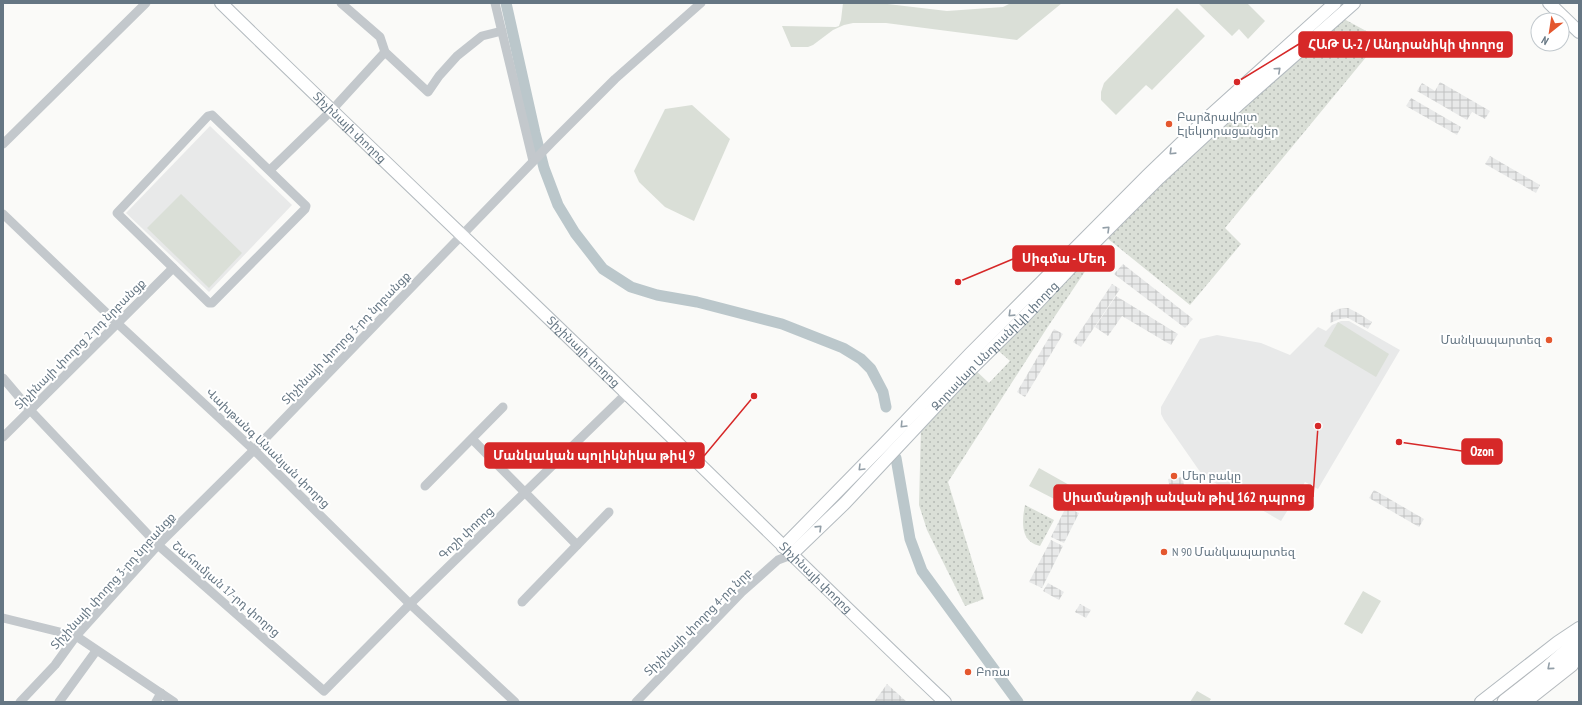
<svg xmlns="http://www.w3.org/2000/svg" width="1582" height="705" font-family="'PT Sans Narrow','Noto Sans Armenian',sans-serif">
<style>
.built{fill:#e8e9e9}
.industrial{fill:url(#industrial-grid)}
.grass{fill:#dadfd7}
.park{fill:url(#park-dots)}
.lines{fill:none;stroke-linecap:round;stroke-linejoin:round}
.canal{stroke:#bbc7cb;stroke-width:11}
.secondary-casing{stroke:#b3babf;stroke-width:14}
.trunk-casing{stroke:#b4b9bd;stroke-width:17}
.minor{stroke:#c3c8cc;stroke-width:9}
.secondary{stroke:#fff;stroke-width:12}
.trunk{stroke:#fff;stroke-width:15}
.oneway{stroke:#939fa8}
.poi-dot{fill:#e4572e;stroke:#fff;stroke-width:1.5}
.labels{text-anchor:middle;stroke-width:4;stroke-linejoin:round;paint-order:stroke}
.poi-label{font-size:12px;fill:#657683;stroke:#fff;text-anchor:start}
.street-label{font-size:12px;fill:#657683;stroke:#fff}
.leader{fill:none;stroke:#d62828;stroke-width:1.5}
.callout-dot{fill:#d62828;stroke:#fff;stroke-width:1.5}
.callout{fill:#d62828;stroke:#d62828;stroke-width:1.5}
.callout-label{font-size:13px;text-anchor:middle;font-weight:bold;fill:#fff}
</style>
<defs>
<pattern id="industrial-grid" width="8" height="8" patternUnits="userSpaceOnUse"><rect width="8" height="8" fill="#e8e9e9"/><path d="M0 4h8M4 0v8" fill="none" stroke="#c0c1c2"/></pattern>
<pattern id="park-dots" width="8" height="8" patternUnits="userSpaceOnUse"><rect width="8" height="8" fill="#dadfd7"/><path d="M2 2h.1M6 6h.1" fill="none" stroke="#b4b9b4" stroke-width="1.8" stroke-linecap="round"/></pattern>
</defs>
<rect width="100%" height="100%" fill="#fafaf8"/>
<g class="built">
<path d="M 210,126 L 292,205 L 209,292 L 126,213 Z"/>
<path d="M 1341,321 L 1349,321 L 1400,350 L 1318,489 L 1305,482 L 1281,521 L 1203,476 L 1164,420 L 1161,414 L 1161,407 L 1200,339 L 1217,335 L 1261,343 L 1290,355 L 1318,327 L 1326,331 L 1332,325 Z"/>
</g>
<g class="industrial">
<path d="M 1440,82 L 1490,111 L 1485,119 L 1465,108 L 1472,112 L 1467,120 L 1417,91 L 1422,83 L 1435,91 Z"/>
<path d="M 1411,98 L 1461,127 L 1457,135 L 1406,106 Z"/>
<path d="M 1490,156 L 1540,185 L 1536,193 L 1485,164 Z"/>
<path d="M 1123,264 L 1193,319 L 1185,328 L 1114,274 Z"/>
<path d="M 1112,284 L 1120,289 L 1081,347 L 1073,342 Z"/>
<path d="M 1116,296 L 1178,334 L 1171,345 L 1122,316 L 1108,336 L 1095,327 Z"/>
<path d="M 1348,308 L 1358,313 L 1372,322 L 1368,329 L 1348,318 L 1340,319 L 1330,323 L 1331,313 L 1338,309 Z"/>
<path d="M 1054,329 L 1063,334 L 1025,397 L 1017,392 Z"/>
<path d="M 1183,477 L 1184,487 L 1170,489 L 1168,479 Z"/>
<path d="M 1374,490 L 1424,519 L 1419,527 L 1369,498 Z"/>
<path d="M 1066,507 L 1079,513 L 1064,543 L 1051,537 Z"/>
<path d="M 1051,540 L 1063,546 L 1042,588 L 1029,582 Z"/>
<path d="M 1048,583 L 1064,592 L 1059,600 L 1043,591 Z"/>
<path d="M 1080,604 L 1091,610 L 1086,618 L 1075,612 Z"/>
<path d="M 887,684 L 907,702 L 874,702 Z"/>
</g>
<g class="grass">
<path d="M 843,3 L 879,3 L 947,11 L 1003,7 L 1011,3 L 1062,3 L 1017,40 L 886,23 L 853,23 L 844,25 L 833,30 L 813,45 L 808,47 L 791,47 L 782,26 L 836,27 L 839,26 L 841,20 Z"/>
<path d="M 1198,3 L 1247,3 L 1265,21 L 1248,39 L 1239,29 L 1232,36 Z"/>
<path d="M 1177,8 L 1205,36 L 1152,90 L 1146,85 L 1116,115 L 1101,100 L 1101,92 L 1104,83 Z"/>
<path d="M 692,105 L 730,139 L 694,221 L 665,207 L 639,182 L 634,171 L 665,109 Z"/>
<path d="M 181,194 L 242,253 L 209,288 L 147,228 Z"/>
<path d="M 1338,322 L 1389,354 L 1376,377 L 1324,346 Z"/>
<path d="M 1039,468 L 1071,486 L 1062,503 L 1029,486 Z"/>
<path d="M 1363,591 L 1381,601 L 1362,634 L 1344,624 Z"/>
<path d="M 1197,691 L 1211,699 L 1209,702 L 1190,702 Z"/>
</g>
<g class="park">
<path d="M 1344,19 L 1381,39 L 1225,228 L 1241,244 L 1190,305 L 1102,234 L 1152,187 Z"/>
<path d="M 1092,242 L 1104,252 L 1088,267 L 1047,328 L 948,482 L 984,599 L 965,606 L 927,530 L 919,505 L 921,426 L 972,367 L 989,383 L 1010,361 L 992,345 Z"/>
<path d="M 1025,505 L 1054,520 L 1040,546 C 1037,545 1033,544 1031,542 C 1020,534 1023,515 1025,505 Z"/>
</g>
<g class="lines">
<g class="canal">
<path d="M 506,3 L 535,133 L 544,168 L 558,205 L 575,233 L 603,269 L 631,287 L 657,295 L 697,302 L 782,324 L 843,348 L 861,359 L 871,369 L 883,392 L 886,407"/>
<path d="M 896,458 L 910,539 L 922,571 L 1018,702"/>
</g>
<g class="secondary-casing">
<g id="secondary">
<path id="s1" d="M 221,3 C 355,134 491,262 625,392 C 732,495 837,600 945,702"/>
<path d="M 1549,3 L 1579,32"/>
<path d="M 783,547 L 884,444 L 970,354 L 1148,175 L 1203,122 L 1335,3"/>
<path id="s2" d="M 791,555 L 845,503 L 966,374 L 1022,319 L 1096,241 L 1159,178 L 1238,105 L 1354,3"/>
<path d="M 1481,702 L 1558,642 L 1579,628"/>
</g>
</g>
<g class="trunk-casing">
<g id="trunk">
<path d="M 1505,702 L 1547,669 L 1579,641"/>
<path d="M 1523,702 L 1571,664 L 1579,650"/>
</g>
</g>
<g class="minor">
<path d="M 341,3 L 380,37 L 385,52 L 428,92 L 439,76 L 457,56 L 482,36 L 502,31"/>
<path d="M 495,3 L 533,161"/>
<path d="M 212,115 L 306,206 L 305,209 L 212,303 L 209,303 L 117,213 L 208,116 Z"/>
<path d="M 3,144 L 146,3"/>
<path d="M 270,170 L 331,111 L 385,52"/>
<path d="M 3,214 L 117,323 L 254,450 L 410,604 L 515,702"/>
<path d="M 3,378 L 31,411 L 158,545 L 324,691 L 410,604 L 627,393"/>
<path d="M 3,437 L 173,268"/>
<path d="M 472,439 L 577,545"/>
<path d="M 425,486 L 503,407"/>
<path d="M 522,602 L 609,512"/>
<path d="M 3,618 L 76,636 L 174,702"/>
<path d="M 20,702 L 55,665 L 76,636 L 158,545 L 254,450 L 552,142 L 615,79 L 701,3"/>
<path d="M 59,702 L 96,651"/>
<path d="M 156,702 L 161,693"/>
<path d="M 636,702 L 742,592 L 778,560 L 791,555"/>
</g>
<use href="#secondary" class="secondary"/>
<use href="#trunk" class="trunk"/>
</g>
<defs><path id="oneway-chevron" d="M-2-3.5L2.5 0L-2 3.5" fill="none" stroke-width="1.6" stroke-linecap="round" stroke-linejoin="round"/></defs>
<g class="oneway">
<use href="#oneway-chevron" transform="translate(1278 70) rotate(-42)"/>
<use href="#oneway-chevron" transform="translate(1172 152) rotate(136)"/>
<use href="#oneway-chevron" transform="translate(1107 229) rotate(-44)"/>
<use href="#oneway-chevron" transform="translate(1011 314) rotate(136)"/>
<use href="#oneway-chevron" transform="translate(903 425) rotate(134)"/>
<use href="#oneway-chevron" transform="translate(861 468) rotate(135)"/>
<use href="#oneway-chevron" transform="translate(819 528) rotate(-44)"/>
<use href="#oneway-chevron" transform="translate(1550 667) rotate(139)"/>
</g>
<g class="poi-dot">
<circle cx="1169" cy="124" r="4"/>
<circle cx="1549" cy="340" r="4"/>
<circle cx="1174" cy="476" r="4"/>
<circle cx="1164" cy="552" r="4"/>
<circle cx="968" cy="672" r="4"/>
</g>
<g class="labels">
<g class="poi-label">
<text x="1177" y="121">Բարձրավոլտ<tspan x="1177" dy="14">Էլեկտրացանցեր</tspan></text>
<text x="1541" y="344" text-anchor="end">Մանկապարտեզ</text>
<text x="1182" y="480">Մեր բակը</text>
<text x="1172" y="556">N 90 Մանկապարտեզ</text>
<text x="976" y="676">Բոռա</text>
</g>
<g class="street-label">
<text dy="4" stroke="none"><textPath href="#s1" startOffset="179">Տիչինայի փողոց</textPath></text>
<text transform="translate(346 338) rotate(-46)" y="4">Տիչինայի փողոց 3-րդ նրբանցք</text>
<text transform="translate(80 344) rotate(-45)" y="4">Տիչինայի փողոց 2-րդ նրբանցք</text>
<text dy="4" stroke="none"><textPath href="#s2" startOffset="292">Զորավար Անդրանիկի փողոց</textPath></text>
<text dy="4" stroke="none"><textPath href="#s1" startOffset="503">Տիչինայի փողոց</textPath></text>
<text transform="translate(268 448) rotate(44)" y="4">Վախթանգ Անանյան փողոց</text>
<text transform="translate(466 533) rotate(-44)" y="4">Գոշի փողոց</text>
<text dy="4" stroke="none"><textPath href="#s1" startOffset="827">Տիչինայի փողոց</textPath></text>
<text transform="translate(113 581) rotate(-48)" y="4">Տիչինայի փողոց 3-րդ նրբանցք</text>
<text transform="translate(226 589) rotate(41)" y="4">Շահումյան 17-րդ փողոց</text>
<text transform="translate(698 622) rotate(-45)" y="4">Տիչինայի փողոց 4-րդ նրբ</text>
</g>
</g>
<path class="leader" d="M1237 82L1299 44M958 282L1013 259M1399 442L1462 451M754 396L704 456M1318 426L1313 497"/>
<g class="callout-dot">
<circle cx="1237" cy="82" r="4"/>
<circle cx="958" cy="282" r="4"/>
<circle cx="1399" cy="442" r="4"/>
<circle cx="754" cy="396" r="4"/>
<circle cx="1318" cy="426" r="4"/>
</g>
<g class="callout">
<rect x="1299" y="32" width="213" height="25" rx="4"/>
<rect x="1013" y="246" width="101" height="25" rx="4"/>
<rect x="1462" y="439" width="40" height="25" rx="4"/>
<rect x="485" y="443" width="219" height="25" rx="4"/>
<rect x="1054" y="485" width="259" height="25" rx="4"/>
</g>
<g class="callout-label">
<text x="1406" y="49">ՀԱԹ Ա-2 / Անդրանիկի փողոց</text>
<text x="1064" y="263">Սիգմա - Մեդ</text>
<text x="1482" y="456">Ozon</text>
<text x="594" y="460">Մանկական պոլիկնիկա թիվ 9</text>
<text x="1184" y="502">Սիամանթոյի անվան թիվ 162 դպրոց</text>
</g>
<rect width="1582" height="705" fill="none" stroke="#657683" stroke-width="8"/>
<g transform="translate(1550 32) rotate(210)"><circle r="19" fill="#ffffff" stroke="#c1c8cd"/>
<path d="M0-3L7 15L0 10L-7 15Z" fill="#e4572e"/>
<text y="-6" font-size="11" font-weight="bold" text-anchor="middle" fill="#657683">N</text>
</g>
</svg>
